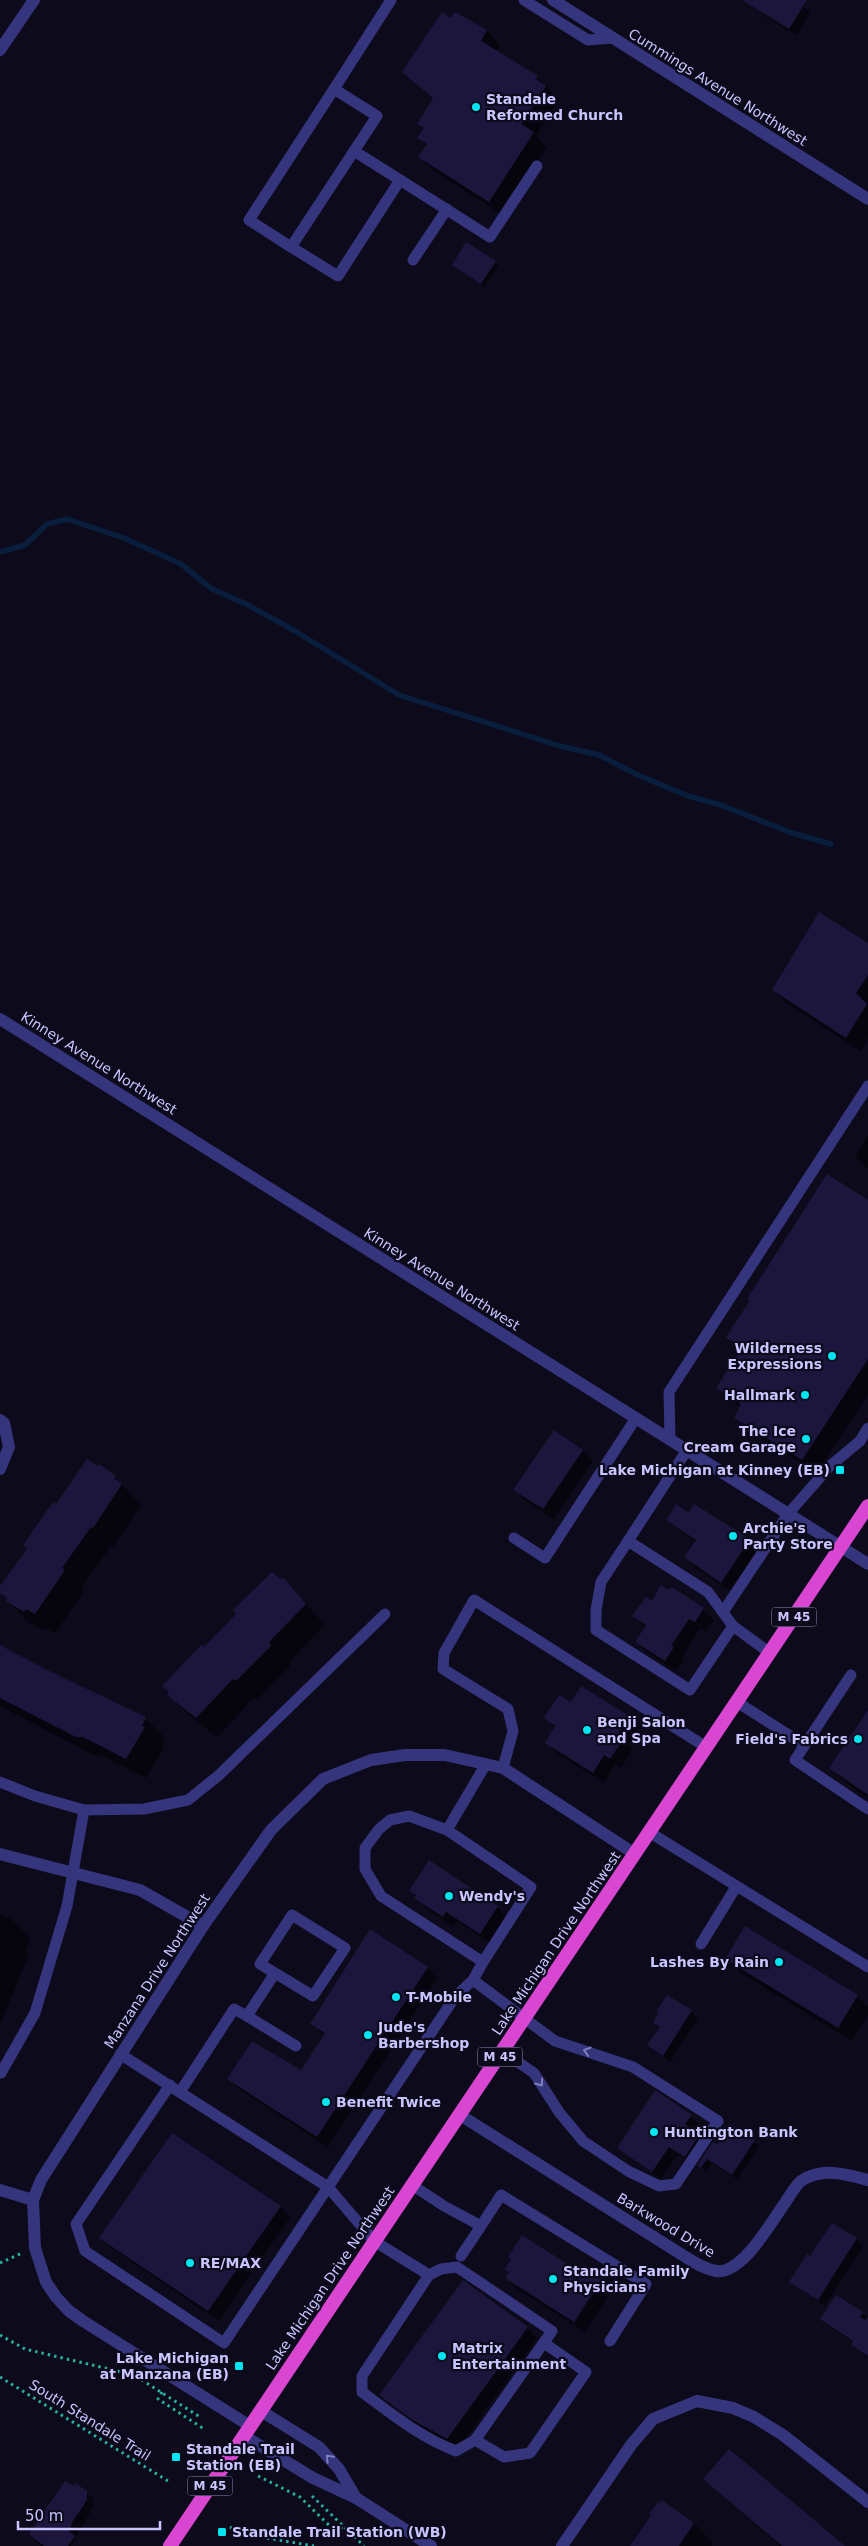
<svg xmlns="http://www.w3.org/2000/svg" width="868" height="2546" font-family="'DejaVu Sans',sans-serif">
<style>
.shadow{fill:#0007}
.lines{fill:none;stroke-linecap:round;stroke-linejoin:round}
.stream{stroke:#091e3c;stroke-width:5.5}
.building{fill:#1c163d}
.path{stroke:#29afa0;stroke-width:3;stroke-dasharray:2.5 4;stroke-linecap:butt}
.service{stroke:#34357c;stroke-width:11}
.minor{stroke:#34357c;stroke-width:12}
.tertiary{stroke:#34357c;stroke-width:12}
.trunk{stroke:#d846d2;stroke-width:14}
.oneway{stroke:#7e7dbe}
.poi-dot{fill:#00e5f0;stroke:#0c0a1b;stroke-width:2}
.labels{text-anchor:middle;stroke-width:4.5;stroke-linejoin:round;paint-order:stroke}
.shield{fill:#0c0a1b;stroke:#908dbb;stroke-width:1}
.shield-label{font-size:12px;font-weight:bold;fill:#c8c5ff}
.street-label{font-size:14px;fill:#c8c5ff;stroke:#0c0a1b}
.poi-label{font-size:14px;font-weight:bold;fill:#c8c5ff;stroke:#0c0a1b;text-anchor:start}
</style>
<rect width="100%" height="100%" fill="#0c0a1b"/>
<g class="shadow">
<path d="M 748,0 L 795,0 L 810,12 L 796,35 L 765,16 Z"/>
<path d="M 455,14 L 487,31 L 500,45 L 497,52 L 537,77 L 559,100 L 536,136 L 547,147 L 503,215 L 434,171 L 420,157 L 427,146 L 419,138 L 424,129 L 418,123 L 434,100 L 403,72 Z"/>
<path d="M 495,262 L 498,265 L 484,286 L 453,265 Z"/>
<path d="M 868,945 L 868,1038 L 860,1051 L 787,1003 L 773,990 Z"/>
<path d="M 868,1135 L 868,1169 L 855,1156 Z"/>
<path d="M 868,1202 L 868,1395 L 816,1473 L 750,1431 L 736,1417 L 741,1408 L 717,1387 L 742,1351 L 728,1337 Z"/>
<path d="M 582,1451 L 593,1461 L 554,1519 L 525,1500 L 515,1490 Z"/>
<path d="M 115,1477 L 141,1505 L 113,1547 L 111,1546 L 81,1588 L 84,1591 L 55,1633 L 46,1628 L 44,1631 L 27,1621 L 0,1592 L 0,1588 L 28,1549 L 56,1506 Z"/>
<path d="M 695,1506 L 749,1540 L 760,1551 L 732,1592 L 696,1568 L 686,1557 L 696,1542 L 668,1520 L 689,1515 Z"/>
<path d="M 283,1578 L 325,1625 L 288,1663 L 290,1666 L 257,1700 L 254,1698 L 217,1737 L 188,1714 L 169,1695 L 204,1649 Z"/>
<path d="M 672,1589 L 703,1609 L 714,1620 L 706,1632 L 700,1628 L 682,1657 L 684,1659 L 676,1671 L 647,1652 L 636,1642 L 646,1628 L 634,1616 Z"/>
<path d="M 0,1646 L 44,1670 L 145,1718 L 165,1738 L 162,1745 L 164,1748 L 146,1778 L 103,1756 L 97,1757 L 0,1706 Z"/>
<path d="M 582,1688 L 629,1717 L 639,1727 L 628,1744 L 633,1749 L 621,1768 L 615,1764 L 604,1783 L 557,1753 L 547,1742 L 555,1728 L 546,1718 L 571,1704 Z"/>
<path d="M 868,1711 L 868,1798 L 845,1782 L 831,1768 Z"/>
<path d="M 411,1891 L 497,1907 L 507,1917 L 491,1943 L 457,1921 L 454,1927 L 426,1908 Z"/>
<path d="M 0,1914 L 11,1919 L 31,1939 L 25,1951 L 29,1954 L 0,2025 Z"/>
<path d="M 727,1959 L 857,1996 L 868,2007 L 868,2015 L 852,2041 L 741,1973 Z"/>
<path d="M 427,1968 L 437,1978 L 328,2147 L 239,2089 L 229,2078 L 302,2072 L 325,2036 L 311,2023 Z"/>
<path d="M 691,2011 L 698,2018 L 670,2062 L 648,2045 L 660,2029 L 654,2023 Z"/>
<path d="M 691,2116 L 699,2124 L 694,2131 L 708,2143 L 694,2165 L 678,2154 L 661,2179 L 618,2147 Z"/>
<path d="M 731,2126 L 759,2146 L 737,2179 L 712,2163 L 706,2172 L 699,2165 L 717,2146 Z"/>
<path d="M 280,2207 L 290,2217 L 219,2321 L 111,2248 L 101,2238 Z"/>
<path d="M 856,2239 L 863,2246 L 825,2306 L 791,2281 L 811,2258 Z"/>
<path d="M 506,2269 L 586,2277 L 601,2281 L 611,2291 L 585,2332 L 574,2325 L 599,2285 L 596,2285 L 572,2324 L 517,2289 L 507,2278 L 510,2274 Z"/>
<path d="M 862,2313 L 868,2319 L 868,2358 L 852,2345 L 853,2343 L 821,2319 Z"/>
<path d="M 527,2328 L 537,2338 L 458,2449 L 423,2429 L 381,2395 Z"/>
<path d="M 704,2479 L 843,2546 L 780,2546 Z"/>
<path d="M 86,2492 L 93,2499 L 93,2507 L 71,2546 L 41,2546 L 31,2532 Z"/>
<path d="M 658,2503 L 694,2523 L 713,2543 L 712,2546 L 630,2546 Z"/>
</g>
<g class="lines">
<path class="stream" d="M 0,552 L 25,545 L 47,524 L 67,519 L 124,538 L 181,564 L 212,589 L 248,605 L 295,631 L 399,695 L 560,746 L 599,755 L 638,775 L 688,796 L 721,805 L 792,833 L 831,844"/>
</g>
<g class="building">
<path d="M 742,0 L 807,0 L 789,29 Z"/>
<path d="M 442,12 L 451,18 L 455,12 L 487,30 L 481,41 L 538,76 L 536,79 L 546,86 L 521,124 L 534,132 L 489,202 L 418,157 L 427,144 L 417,138 L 424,128 L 417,124 L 433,98 L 402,72 Z"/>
<path d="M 466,242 L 496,261 L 481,284 L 452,265 Z"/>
<path d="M 819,912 L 868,943 L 868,975 L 856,993 L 867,1004 L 846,1038 L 772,990 Z"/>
<path d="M 827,1174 L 868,1200 L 868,1359 L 802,1460 L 734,1418 L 741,1404 L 716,1388 L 742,1348 L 726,1337 L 750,1300 L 747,1299 Z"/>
<path d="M 554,1430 L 583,1450 L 543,1509 L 513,1490 Z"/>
<path d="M 87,1459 L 98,1466 L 99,1464 L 116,1476 L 114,1478 L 122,1484 L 93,1528 L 91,1527 L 62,1568 L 65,1570 L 35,1614 L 26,1609 L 24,1612 L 6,1601 L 7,1598 L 0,1593 L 0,1586 L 27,1549 L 23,1545 L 53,1502 L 56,1504 Z"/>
<path d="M 676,1504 L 689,1513 L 694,1504 L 750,1539 L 721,1583 L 684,1557 L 696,1540 L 666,1520 Z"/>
<path d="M 272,1572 L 280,1579 L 283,1577 L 306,1604 L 269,1642 L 271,1646 L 236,1681 L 233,1679 L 196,1718 L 167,1695 L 169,1692 L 162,1686 L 201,1645 L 204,1647 L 236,1614 L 233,1610 Z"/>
<path d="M 661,1585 L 669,1590 L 672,1587 L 704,1608 L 695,1622 L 689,1619 L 671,1646 L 674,1647 L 665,1661 L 635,1642 L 646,1625 L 632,1616 L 646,1597 L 652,1601 Z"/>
<path d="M 0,1645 L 45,1669 L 146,1717 L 142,1726 L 145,1727 L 126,1759 L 83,1737 L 76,1737 L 0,1698 Z"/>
<path d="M 581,1686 L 629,1716 L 618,1734 L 624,1738 L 610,1759 L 604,1755 L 593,1773 L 545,1743 L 555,1726 L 544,1718 L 559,1695 L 571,1702 Z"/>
<path d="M 868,1710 L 868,1795 L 829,1768 Z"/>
<path d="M 429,1860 L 498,1906 L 480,1934 L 446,1912 L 443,1917 L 414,1898 L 416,1895 L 409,1891 Z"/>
<path d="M 745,1926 L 858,1995 L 838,2028 L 725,1959 Z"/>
<path d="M 370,1929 L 428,1967 L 317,2137 L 227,2079 L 252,2041 L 301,2070 L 325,2033 L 310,2024 Z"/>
<path d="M 667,1995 L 692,2010 L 663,2056 L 647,2045 L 660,2027 L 653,2023 L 658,2013 L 656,2012 Z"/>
<path d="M 655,2090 L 692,2115 L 685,2124 L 700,2134 L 685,2157 L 669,2147 L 652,2172 L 617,2148 Z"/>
<path d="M 730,2124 L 755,2140 L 732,2175 L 707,2159 L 701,2168 L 697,2165 L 713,2142 L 717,2145 Z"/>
<path d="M 172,2133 L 281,2206 L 208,2311 L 99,2238 Z"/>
<path d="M 832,2223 L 857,2238 L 818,2300 L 789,2282 L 807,2254 L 810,2256 Z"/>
<path d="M 522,2235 L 586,2276 L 589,2272 L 601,2280 L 574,2322 L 505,2278 L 509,2272 L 504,2270 L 511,2259 L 508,2257 Z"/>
<path d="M 463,2280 L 528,2327 L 447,2439 L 411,2419 L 379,2395 Z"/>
<path d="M 836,2295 L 863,2312 L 860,2317 L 866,2320 L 868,2317 L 868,2356 L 851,2345 L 853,2341 L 820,2319 Z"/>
<path d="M 729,2449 L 800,2508 L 845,2546 L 782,2546 L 703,2479 Z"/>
<path d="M 65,2481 L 73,2486 L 75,2483 L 87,2491 L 87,2500 L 73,2521 L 69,2531 L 75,2536 L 68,2546 L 44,2546 L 29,2534 Z"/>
<path d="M 662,2500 L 694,2523 L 679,2546 L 630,2546 L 651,2515 L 649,2514 L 658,2502 L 660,2503 Z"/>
</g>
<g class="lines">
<g class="path">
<path d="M 0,2263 L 22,2253"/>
<path d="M 0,2335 L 25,2349 L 134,2375 L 200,2417"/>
<path d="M 0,2377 L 168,2481"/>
<path d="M 162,2392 L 158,2399 L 204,2429"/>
<path d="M 258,2476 L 300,2497 L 337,2533 L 342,2527"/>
<path d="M 312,2496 L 364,2546"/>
<path d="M 230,2527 L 243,2534 L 314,2546"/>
</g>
<g class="service">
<path d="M 391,0 L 334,89 L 377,116 L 291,247 L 338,276 L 400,180 L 490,237 L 537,166"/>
<path d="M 524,0 L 588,40 L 613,38"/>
<path d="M 354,151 L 400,180"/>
<path d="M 291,247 L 249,220 L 334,89"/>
<path d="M 413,260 L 447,209"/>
<path d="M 670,1440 L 669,1392 L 868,1086"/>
<path d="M 687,1450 L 628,1541 L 708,1592 L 733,1626 L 770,1653"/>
<path d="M 514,1538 L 545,1558 L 636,1418"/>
<path d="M 628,1541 L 601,1582 L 596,1610 L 596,1630 L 690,1690 L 733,1626"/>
<path d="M 723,1612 L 788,1514 L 830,1466 L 860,1441 L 868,1428"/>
<path d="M 851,1675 L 795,1760 L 868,1809"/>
<path d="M 737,1702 L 804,1745"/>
<path d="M 503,1768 L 513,1731 L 508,1709 L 443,1669 L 444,1653 L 474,1600 L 706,1747"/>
<path d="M 0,1782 L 35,1796 L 84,1810 L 144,1809 L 188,1800 L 218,1776 L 385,1614"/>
<path d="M 447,1830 L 531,1887 L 483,1962"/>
<path d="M 649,1832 L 868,1967"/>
<path d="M 701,1944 L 736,1887"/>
<path d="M 473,1980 L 555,2041 L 633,2067 L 718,2121 L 676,2184 L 659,2186 L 628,2171 L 583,2141 L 559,2112 L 534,2073 L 503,2052"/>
<path d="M 247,2016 L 296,2046"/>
<path d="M 120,2054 L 328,2187 L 374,2241 L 429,2275 L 441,2269 L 457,2267 L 552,2331 L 475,2440 L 456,2451 C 421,2438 392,2414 362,2392 L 362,2376 L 429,2275"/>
<path d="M 1,2073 L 35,2013 L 67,1906 L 84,1810"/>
<path d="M 170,2085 L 76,2224 L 85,2251 L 224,2343 L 455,1997 L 473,1980 L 483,1962 L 381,1896 L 365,1869 L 365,1848 L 379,1829 L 390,1820 L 409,1816 L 447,1830 L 486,1764"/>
<path d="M 180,2092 L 234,2009 L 247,2016 L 275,1973 L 260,1964 L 292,1915 L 345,1948 L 313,1996 L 275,1973"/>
<path d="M 412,2185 L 444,2206 L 481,2226 L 501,2195 L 646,2284 L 610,2341"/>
<path d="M 461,2256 L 481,2226"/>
<path d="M 475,2440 L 504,2457 L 530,2453 L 586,2372 L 544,2343"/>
</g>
<g class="minor">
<path d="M 553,0 L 868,199"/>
<path d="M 0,50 L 34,0"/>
<path d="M 0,1019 L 841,1547"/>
<path d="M 0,1420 L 4,1423 L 9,1447 L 0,1469"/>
<path d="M 0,1854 L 140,1890 L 203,1926"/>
<path d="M 460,2115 L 684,2256 C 694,2262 704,2269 716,2271 C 742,2275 771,2222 785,2203 C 789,2197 795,2186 801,2181 C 822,2167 846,2174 868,2180"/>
<path d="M 0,2190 L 33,2200"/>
<path d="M 261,2411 L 319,2447 L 339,2469 L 356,2498"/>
<path d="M 250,2426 L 83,2321 L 69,2311 L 56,2297 L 46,2282 L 35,2248 L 33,2200 L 41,2180 L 203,1926 L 271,1830 L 323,1779 L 371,1760 L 405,1755 L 445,1755 L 503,1768 L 635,1854"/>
<path d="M 244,2436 L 313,2478 L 356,2498 L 431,2546"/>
<path d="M 562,2546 L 631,2445 L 653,2419 L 697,2401 L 733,2408 L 754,2417 L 783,2435 L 868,2502"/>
</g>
<path class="tertiary" d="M 841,1547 L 868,1564"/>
<path class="trunk" d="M 170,2546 L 868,1506"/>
</g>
<defs><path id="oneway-chevron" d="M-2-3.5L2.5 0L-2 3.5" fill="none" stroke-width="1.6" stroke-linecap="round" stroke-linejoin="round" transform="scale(1.25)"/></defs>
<g class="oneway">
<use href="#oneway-chevron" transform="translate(587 2051) rotate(-163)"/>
<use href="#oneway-chevron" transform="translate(540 2083) rotate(55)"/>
<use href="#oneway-chevron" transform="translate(329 2458) rotate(-134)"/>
</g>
<g class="poi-dot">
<circle cx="476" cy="107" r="5"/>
<circle cx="832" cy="1356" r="5"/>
<circle cx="805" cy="1395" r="5"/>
<circle cx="806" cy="1439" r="5"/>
<rect x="835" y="1465" width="10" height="10" rx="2.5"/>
<circle cx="733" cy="1536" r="5"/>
<circle cx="587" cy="1730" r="5"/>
<circle cx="858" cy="1739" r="5"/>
<circle cx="449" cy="1896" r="5"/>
<circle cx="779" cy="1962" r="5"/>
<circle cx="396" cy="1997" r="5"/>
<circle cx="368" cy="2035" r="5"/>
<circle cx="326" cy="2102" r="5"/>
<circle cx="654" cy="2132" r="5"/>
<circle cx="190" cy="2263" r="5"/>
<circle cx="553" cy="2279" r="5"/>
<circle cx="442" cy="2356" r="5"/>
<rect x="234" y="2361" width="10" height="10" rx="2.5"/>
<rect x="171" y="2452" width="10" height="10" rx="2.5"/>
<rect x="217" y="2527" width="10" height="10" rx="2.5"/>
</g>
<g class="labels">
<g class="shield">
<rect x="771.5" y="1607.5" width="45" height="19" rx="4"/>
<rect x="477.5" y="2047.5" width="45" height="19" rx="4"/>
<rect x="187.5" y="2476.5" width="45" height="19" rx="4"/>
</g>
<g class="shield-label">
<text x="794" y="1621">M 45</text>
<text x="500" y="2061">M 45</text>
<text x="210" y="2490">M 45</text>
</g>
<g class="street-label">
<text transform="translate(718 87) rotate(32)" y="5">Cummings Avenue Northwest</text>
<text transform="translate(99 1063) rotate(32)" y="5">Kinney Avenue Northwest</text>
<text transform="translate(442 1279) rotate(32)" y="5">Kinney Avenue Northwest</text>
<text transform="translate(556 1943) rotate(-56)" y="5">Lake Michigan Drive Northwest</text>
<text transform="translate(157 1971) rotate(-57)" y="5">Manzana Drive Northwest</text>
<text transform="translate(666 2225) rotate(31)" y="5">Barkwood Drive</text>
<text transform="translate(330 2278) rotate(-56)" y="5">Lake Michigan Drive Northwest</text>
<text transform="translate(90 2420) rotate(32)" y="5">South Standale Trail</text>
</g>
<g class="poi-label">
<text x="486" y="104">Standale<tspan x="486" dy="16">Reformed Church</tspan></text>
<text x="822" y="1353" text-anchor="end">Wilderness<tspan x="822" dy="16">Expressions</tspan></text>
<text x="795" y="1400" text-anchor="end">Hallmark</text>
<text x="796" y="1436" text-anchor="end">The Ice<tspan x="796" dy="16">Cream Garage</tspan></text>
<text x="830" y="1475" text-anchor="end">Lake Michigan at Kinney (EB)</text>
<text x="743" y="1533">Archie's<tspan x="743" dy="16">Party Store</tspan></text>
<text x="597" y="1727">Benji Salon<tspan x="597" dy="16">and Spa</tspan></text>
<text x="848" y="1744" text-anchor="end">Field's Fabrics</text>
<text x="459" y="1901">Wendy's</text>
<text x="769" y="1967" text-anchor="end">Lashes By Rain</text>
<text x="406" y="2002">T-Mobile</text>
<text x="378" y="2032">Jude's<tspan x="378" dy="16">Barbershop</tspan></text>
<text x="336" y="2107">Benefit Twice</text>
<text x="664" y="2137">Huntington Bank</text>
<text x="200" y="2268">RE/MAX</text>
<text x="563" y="2276">Standale Family<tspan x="563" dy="16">Physicians</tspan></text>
<text x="452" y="2353">Matrix<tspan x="452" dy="16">Entertainment</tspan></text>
<text x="229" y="2363" text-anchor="end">Lake Michigan<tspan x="229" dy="16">at Manzana (EB)</tspan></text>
<text x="186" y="2454">Standale Trail<tspan x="186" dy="16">Station (EB)</tspan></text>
<text x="232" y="2537">Standale Trail Station (WB)</text>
</g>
</g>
<path d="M18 2521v8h142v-8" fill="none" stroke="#c8c5ff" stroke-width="2.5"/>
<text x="25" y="2521" font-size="15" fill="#c8c5ff" stroke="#0c0a1b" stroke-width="4" paint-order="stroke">50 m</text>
</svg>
